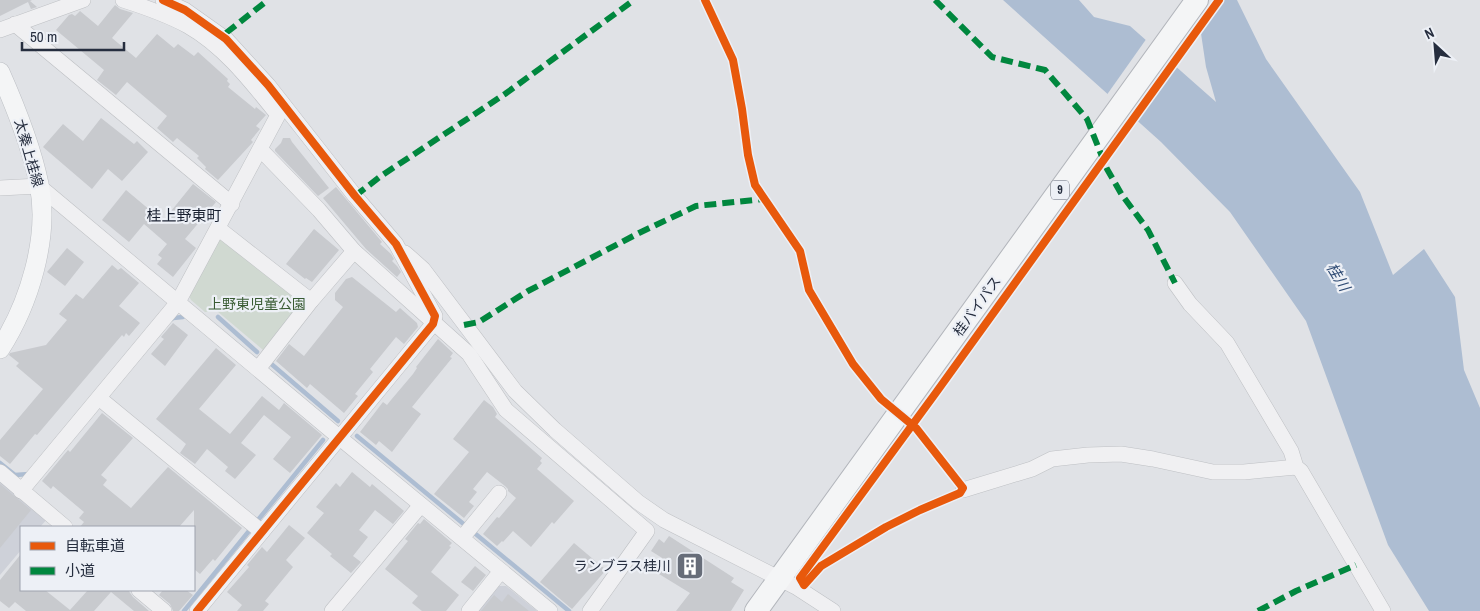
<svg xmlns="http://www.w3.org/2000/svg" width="1480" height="611" font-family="'Archivo Narrow','Noto Sans JP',sans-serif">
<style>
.built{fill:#ced1d9}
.green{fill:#d0d9d1}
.water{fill:#adbdd2}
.pier{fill:#e0e2e6}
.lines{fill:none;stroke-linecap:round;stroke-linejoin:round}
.stream{stroke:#adbdd2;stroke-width:4.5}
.building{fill:#c8cace}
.minor-casing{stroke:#bec0c4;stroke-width:16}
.major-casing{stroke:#bcbfc4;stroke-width:20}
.highway-casing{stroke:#b2b5bb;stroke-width:24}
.minor{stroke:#f0f0f2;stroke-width:15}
.major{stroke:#f4f5f6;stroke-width:19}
.highway{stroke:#f4f5f6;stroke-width:22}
.quiet{stroke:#00873e;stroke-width:6;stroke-dasharray:12 6;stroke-linecap:butt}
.cycleway-casing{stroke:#edf0f6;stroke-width:11}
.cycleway{stroke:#e8590c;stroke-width:8}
.labels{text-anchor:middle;stroke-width:4.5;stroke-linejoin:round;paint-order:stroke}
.shield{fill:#edf0f6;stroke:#626876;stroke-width:1}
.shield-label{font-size:12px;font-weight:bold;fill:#262e3f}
.street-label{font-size:14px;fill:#262e3f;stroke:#edf0f6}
.park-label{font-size:14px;fill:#395b33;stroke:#edf0f6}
.poi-label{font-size:14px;fill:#262e3f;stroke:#edf0f6;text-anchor:end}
.neighbourhood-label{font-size:15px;fill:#192030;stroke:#edf0f6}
.water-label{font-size:15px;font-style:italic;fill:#2f4b74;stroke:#edf0f6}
</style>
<rect width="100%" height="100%" fill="#e0e2e6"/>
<g class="built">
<path d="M 0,481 L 47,519 L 40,527 L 21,527 L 21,550 L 0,575 Z"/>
<path d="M 497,586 L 506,586 L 537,611 L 476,611 Z"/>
</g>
<path class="green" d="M 222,235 L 298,297 L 299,308 L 263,350 L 217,311 L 205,312 L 191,300 L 189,296 Z"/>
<path class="water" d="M 1003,0 L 1079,0 L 1094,17 L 1130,26 L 1216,102 L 1206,67 L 1196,0 L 1237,0 L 1266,59 L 1360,192 L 1393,275 L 1424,249 L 1455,297 L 1464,370 L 1480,408 L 1480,611 L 1429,611 L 1388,545 L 1306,321 L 1230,212 L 1161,142 Z"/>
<g class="pier">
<path d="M 1194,0 L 1223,0 L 1199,33 Z"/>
<path d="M 1147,38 L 1177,64 L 1135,122 L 1106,96 Z"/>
</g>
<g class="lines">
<g class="stream">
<path d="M 218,317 L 257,352"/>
<path d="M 172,319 L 173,318 L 183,317"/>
<path d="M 269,362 L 338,421"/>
<path d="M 357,436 L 569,611"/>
<path d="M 0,463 L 15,475 L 29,474"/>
<path d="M 184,611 L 323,440"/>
</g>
</g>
<g class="building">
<path d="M 0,0 L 32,0 L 30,1 L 37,7 L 31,9 L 28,2 L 0,16 Z"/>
<path d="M 115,5 L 120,9 L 133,13 L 112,38 L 136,58 L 157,34 L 174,48 L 178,44 L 194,56 L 198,52 L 228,79 L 227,81 L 230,84 L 228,87 L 255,109 L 256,107 L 266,115 L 256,126 L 260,129 L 251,140 L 253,142 L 218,180 L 205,169 L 206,167 L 197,158 L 199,156 L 177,138 L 173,142 L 157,128 L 167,116 L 127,82 L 116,95 L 97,80 L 104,70 L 56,30 L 69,15 L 72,14 L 75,16 L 80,11 L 98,26 Z"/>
<path d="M 101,118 L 134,144 L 137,141 L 148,152 L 122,181 L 108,169 L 92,189 L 43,147 L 63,124 L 83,141 Z"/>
<path d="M 283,138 L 290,138 L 292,142 L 329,188 L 318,196 L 275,151 L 275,149 L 281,143 Z"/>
<path d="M 193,184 L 216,202 L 185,239 L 196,248 L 173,277 L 157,264 L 162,258 L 158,255 L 167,244 L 144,224 L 129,242 L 102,220 L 126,190 L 163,221 Z"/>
<path d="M 336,187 L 382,242 L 380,244 L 391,254 L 394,259 L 392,261 L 397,266 L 401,272 L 397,277 L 366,249 L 323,198 Z"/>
<path d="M 314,229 L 339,250 L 312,282 L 306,278 L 305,279 L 286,264 Z"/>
<path d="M 67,248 L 84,262 L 65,286 L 47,272 Z"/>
<path d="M 112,265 L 118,270 L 121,268 L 139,283 L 119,306 L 140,323 L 129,336 L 126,333 L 124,337 L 122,335 L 37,435 L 35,434 L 10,464 L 0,456 L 0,440 L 43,389 L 16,366 L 19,363 L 9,355 L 10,353 L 46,345 L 67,320 L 59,314 L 76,294 L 83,299 Z"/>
<path d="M 352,277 L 396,312 L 400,308 L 417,323 L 418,327 L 404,344 L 396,337 L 370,369 L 373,372 L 355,394 L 358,396 L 344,413 L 310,384 L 307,388 L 276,361 L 289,344 L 304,356 L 343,307 L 335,300 L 335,293 L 346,279 Z"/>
<path d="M 173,323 L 188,335 L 165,366 L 151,354 L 164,339 L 161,337 Z"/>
<path d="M 438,339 L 453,353 L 450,357 L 452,358 L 412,407 L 421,414 L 392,452 L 379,441 L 376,445 L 360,432 L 383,402 L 387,405 L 391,400 L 413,374 L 417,368 L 416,367 Z"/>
<path d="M 216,348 L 236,365 L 199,409 L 230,434 L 262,396 L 279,410 L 284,403 L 322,435 L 290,473 L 273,459 L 291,437 L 264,415 L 241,443 L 256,455 L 235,479 L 225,471 L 228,467 L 207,449 L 195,464 L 180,453 L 186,444 L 156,419 Z"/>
<path d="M 484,400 L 493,407 L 497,414 L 495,417 L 542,458 L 540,461 L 542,463 L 537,469 L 574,501 L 554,524 L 552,522 L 531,547 L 513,531 L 503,542 L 502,541 L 497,546 L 483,534 L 497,517 L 499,518 L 516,498 L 508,491 L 508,489 L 505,486 L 487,472 L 473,489 L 477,492 L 469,502 L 474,506 L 464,518 L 434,494 L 469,452 L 453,439 Z"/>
<path d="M 102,413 L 133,438 L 101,475 L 107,480 L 103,485 L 131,508 L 168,467 L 242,528 L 215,561 L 213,559 L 200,574 L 194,569 L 194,510 L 179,527 L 80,527 L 84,522 L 79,518 L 84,512 L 53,486 L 51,489 L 42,481 L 68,450 L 70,452 Z"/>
<path d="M 352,472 L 370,487 L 372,484 L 404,511 L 393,524 L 375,510 L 359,530 L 368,537 L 353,556 L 361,562 L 351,573 L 330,556 L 332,554 L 307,533 L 324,513 L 316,507 L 336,483 L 340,487 Z"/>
<path d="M 0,484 L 31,510 L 0,548 Z"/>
<path d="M 424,519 L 452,543 L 449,546 L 451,547 L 431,572 L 459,595 L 446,611 L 422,611 L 412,603 L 418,596 L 385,569 L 408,541 L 405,539 L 418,523 L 420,524 Z"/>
<path d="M 289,525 L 305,538 L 286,560 L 293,567 L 265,601 L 269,604 L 263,611 L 237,611 L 242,605 L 227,592 L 249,567 L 247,565 L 262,547 L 267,552 Z"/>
<path d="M 669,536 L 734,578 L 731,582 L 744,590 L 731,611 L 676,611 L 690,593 L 659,574 L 667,561 L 651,551 L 659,539 L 664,543 Z"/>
<path d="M 574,543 L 606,570 L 572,609 L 540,582 Z"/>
<path d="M 21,554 L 21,590 L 45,590 L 70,610 L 88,590 L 128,590 L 133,597 L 149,611 L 134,611 L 111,592 L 94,611 L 26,611 L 15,602 L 9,608 L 0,601 L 0,580 Z"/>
<path d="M 475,566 L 486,575 L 473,591 L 461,582 Z"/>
<path d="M 163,590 L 186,590 L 193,595 L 179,611 L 173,611 L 170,604 L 159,595 Z"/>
<path d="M 508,594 L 529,611 L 481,611 L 494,595 L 502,602 Z"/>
</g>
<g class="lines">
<g class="minor-casing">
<g id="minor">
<path d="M 163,0 L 185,10 L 226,39 L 268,85 L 355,196 L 396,244 L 435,316 L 433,324 L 197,611"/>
<path d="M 15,24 L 232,204"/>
<path d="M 0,30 L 83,0"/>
<path d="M 261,150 L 319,210 L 354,251 L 469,354 L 506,410 L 647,531 L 590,611"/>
<path d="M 0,188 L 39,186 L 340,438 L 550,611"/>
<path d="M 219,229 L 311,301"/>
<path d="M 405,253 L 423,269 L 515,391 L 555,430 L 638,502 L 664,520 L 796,587 L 833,611"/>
<path d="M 1175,283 L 1190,304 L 1227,343 L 1291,451 L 1296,467 L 1301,471 L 1383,611"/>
<path d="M 258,369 L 311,301 L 354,251"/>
<path d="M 99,398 L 262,532"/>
<path d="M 0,472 L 65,527"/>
<path d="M 963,490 L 1032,469 L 1052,459 L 1088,455 L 1121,454 L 1153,459 L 1213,472 L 1244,472 L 1296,467"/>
<path d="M 21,491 L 178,302 L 278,115 C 252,83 225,47 188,26 C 168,15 145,7 123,0"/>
<path d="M 462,538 L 499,493"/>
<path d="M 139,590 L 164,611"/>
<path d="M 332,611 L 421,505"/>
<path d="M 469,611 L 501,571"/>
</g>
</g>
<g class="major-casing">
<path id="major" d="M 0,72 C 16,108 31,145 39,184 C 50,237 29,304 0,349"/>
</g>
<g class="highway-casing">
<path id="highway" d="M 756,611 L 1197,0"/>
</g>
<use href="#minor" class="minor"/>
<use href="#major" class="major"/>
<use href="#highway" class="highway"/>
<g class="quiet">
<path d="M 935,0 L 992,57 L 1045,70 L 1087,119 L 1107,169 L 1122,195 L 1148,230 L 1175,283"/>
<path d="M 226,33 L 268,0"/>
<path d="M 355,196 L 381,176 L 505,94 L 634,0"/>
<path d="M 464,325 L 479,322 L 528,291 L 639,233 L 696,206 L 764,199"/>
<path d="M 1258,611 L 1296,591 L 1356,565"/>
</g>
<g class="cycleway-casing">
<g id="cycleway">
<path d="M 163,0 L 185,10 L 226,39 L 268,85 L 355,196 L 396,244 L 435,316 L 433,324 L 197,611"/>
<path d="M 705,0 L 733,60 L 742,109 L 748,155 L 755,185 L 800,251 L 809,290 L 853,364 L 881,399 L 916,428 L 963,488 L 960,493 L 920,510 L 886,527 L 821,566 L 804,585 L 800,578 L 935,394 L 1219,0"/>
</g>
</g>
<use href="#cycleway" class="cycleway"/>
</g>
<defs>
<g id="building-square" transform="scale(1.4375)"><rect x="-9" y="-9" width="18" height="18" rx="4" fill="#676d79" stroke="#edf0f6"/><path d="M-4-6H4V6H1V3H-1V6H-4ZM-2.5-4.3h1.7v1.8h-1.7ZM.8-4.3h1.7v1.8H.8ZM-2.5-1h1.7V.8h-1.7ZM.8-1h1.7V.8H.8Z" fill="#fff"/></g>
</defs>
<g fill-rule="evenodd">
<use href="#building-square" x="690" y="566"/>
</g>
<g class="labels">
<rect class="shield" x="1051" y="180.5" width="18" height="19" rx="4"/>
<g class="shield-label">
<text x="1060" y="194">9</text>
</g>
<g class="street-label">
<text transform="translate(29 153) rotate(74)" y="5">太秦上桂線</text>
<text transform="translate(977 306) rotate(-54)" y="5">桂バイパス</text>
</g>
<g class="park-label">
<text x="257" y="309">上野東児童公園</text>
</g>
<g class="poi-label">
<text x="671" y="571">ランブラス桂川</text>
</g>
<g class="neighbourhood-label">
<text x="184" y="221">桂上野東町</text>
</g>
<g class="water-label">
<text transform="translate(1338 277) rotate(59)" y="5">桂川</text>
</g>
</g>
<rect x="20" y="526" width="175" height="65" fill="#edf0f6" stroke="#9da2ad"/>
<rect x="30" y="542" width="25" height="8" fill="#e8590c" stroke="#9da2ad"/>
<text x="65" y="551" font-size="15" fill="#262e3f">自転車道</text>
<rect x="30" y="567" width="25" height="8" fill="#00873e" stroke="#9da2ad"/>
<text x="65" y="576" font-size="15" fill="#262e3f">小道</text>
<g transform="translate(1435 45) rotate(334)" stroke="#edf0f6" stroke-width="4" paint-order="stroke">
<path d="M0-4L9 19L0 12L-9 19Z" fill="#262e3f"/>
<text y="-8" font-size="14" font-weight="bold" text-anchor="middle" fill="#262e3f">N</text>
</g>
<path d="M22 42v8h102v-8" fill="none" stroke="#262e3f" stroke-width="2.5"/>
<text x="30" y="42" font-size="15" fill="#262e3f" stroke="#edf0f6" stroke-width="4" paint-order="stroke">50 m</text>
</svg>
